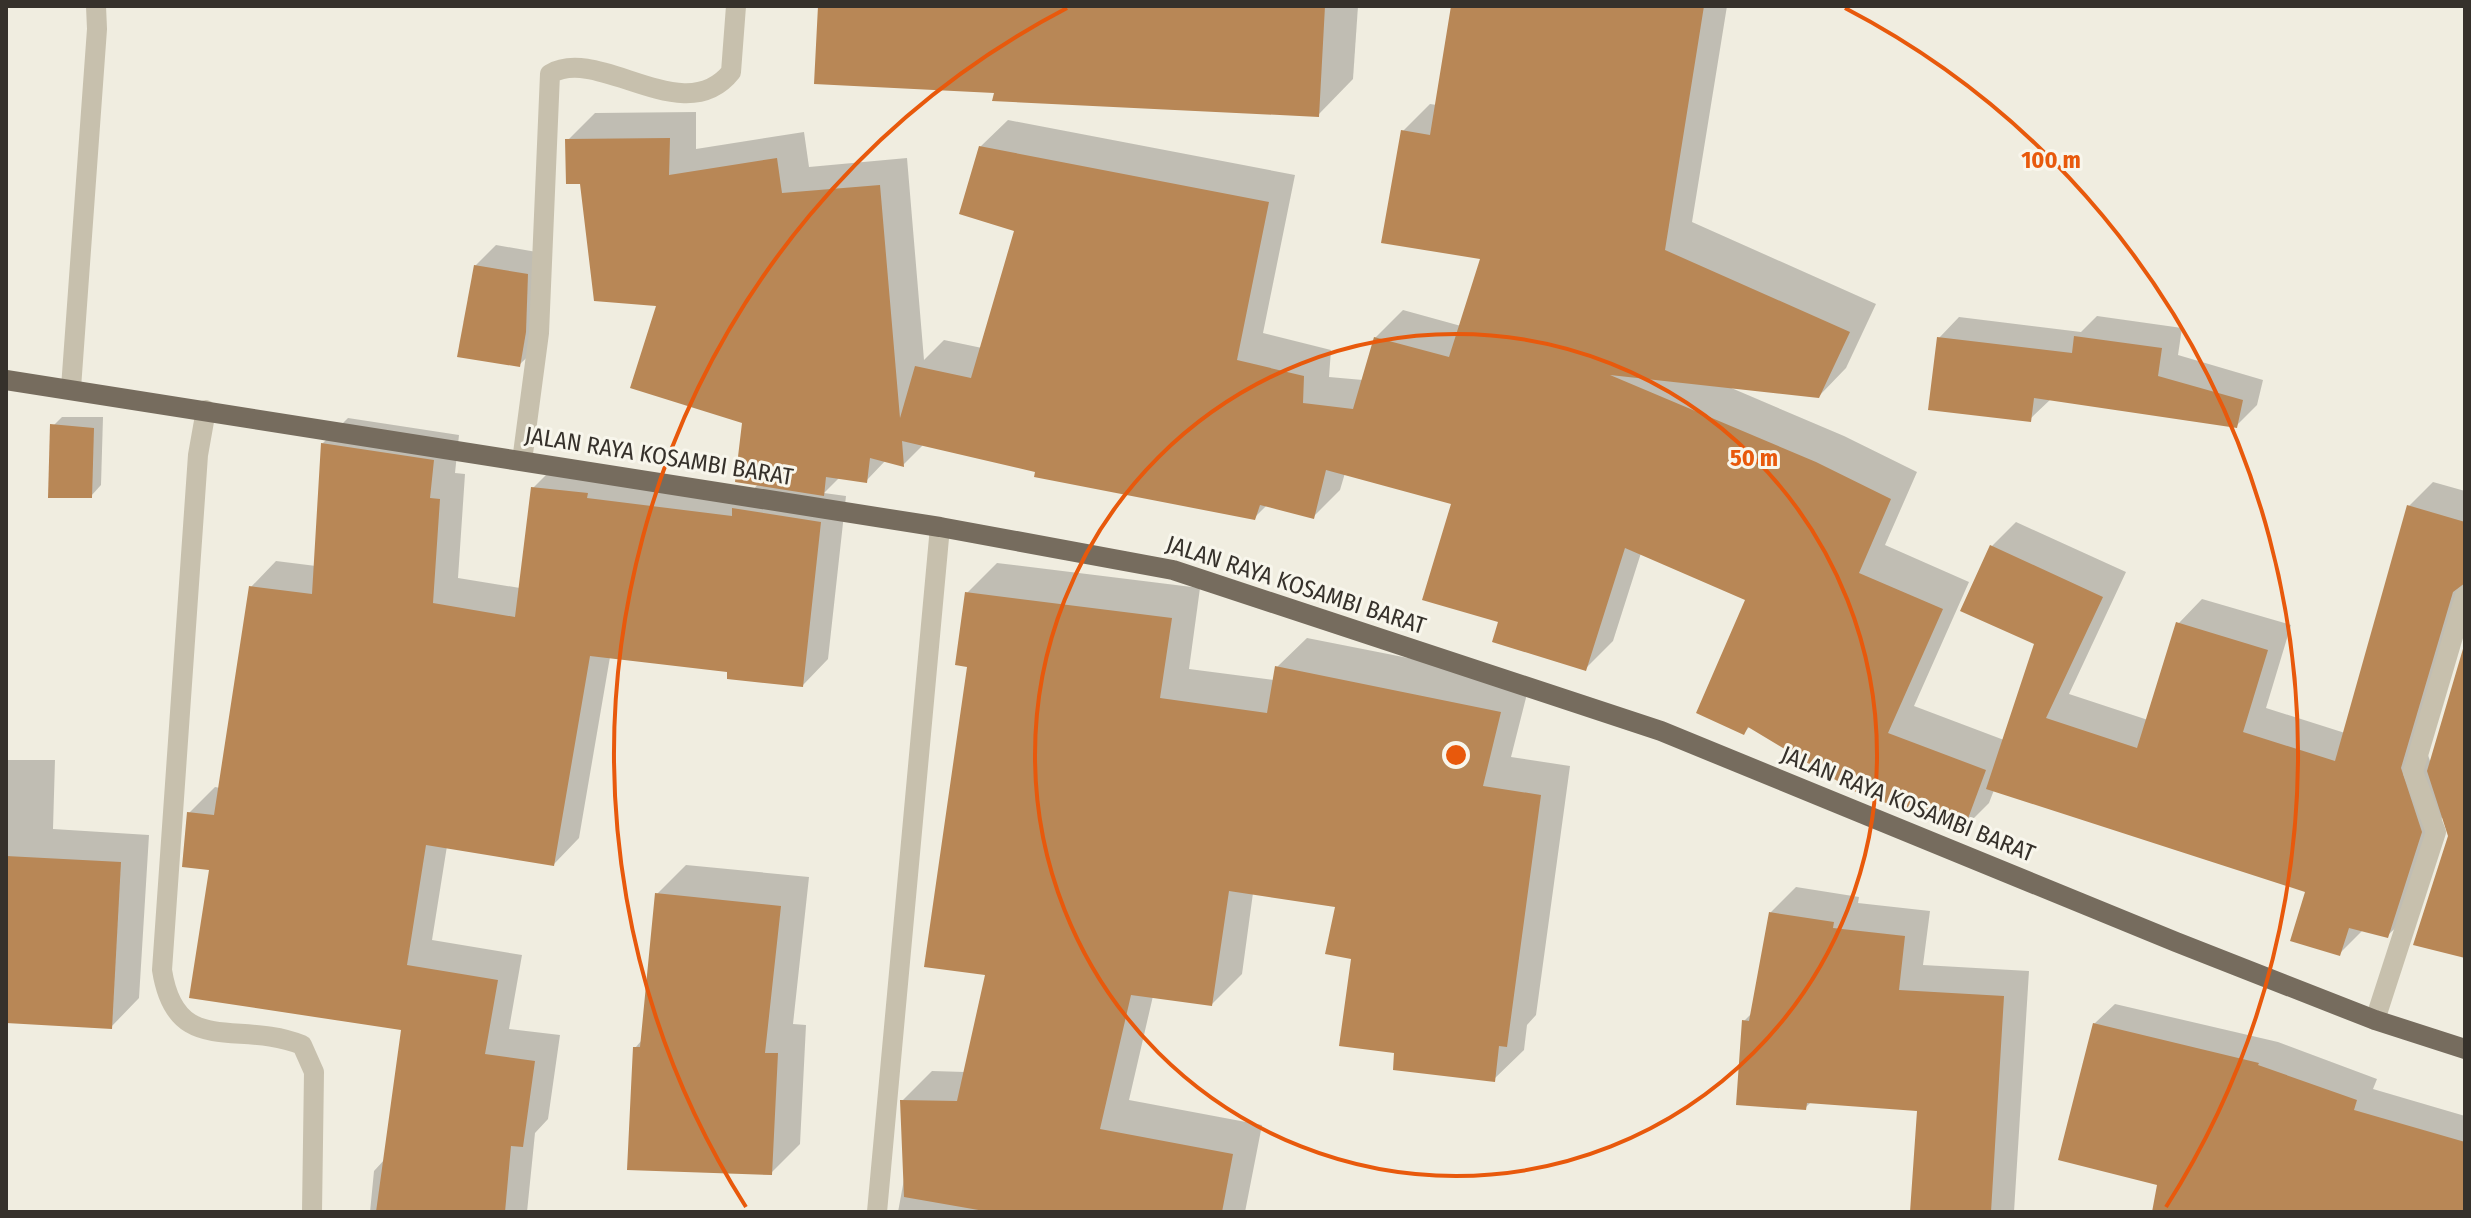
<svg xmlns="http://www.w3.org/2000/svg" width="2471" height="1218" font-family="'Fira Sans Condensed',sans-serif">
<style>
.shadow{fill:#0003}
.building{fill:#b88756}
.lines{fill:none;stroke-linecap:round;stroke-linejoin:round}
.minor{stroke:#c7c0ad;stroke-width:20}
.major{stroke:#766c5e;stroke-width:20}
.ring{fill:none;stroke:#e8590c;stroke-width:4}
.labels{text-anchor:middle;stroke-width:6;stroke-linejoin:round;paint-order:stroke}
.street-label{font-size:24px;fill:#36312b;stroke:#f8f6ec}
.centre{fill:#e8590c;stroke:#f8f6ec;stroke-width:4}
.ring-label{font-size:24px;text-anchor:middle;font-weight:bold;fill:#e8590c;stroke:#f8f6ec;stroke-width:6;stroke-linejoin:round;paint-order:stroke}
</style>
<rect width="100%" height="100%" fill="#f0ede0"/>
<g class="shadow">
<path d="M 820,6 L 1358,6 L 1353,79 L 1318,115 L 997,91 Z"/>
<path d="M 1453,6 L 1727,6 L 1692,222 L 1876,304 L 1846,368 L 1819,396 L 1729,387 L 1844,436 L 1917,472 L 1885,545 L 1969,582 L 1914,706 L 2004,740 L 2036,643 L 1992,546 L 2016,522 L 2126,572 L 2069,694 L 2148,720 L 2178,624 L 2202,599 L 2291,625 L 2266,708 L 2345,733 L 2409,506 L 2433,482 L 2465,491 L 2465,604 L 2424,743 L 2431,764 L 2465,649 L 2465,956 L 2451,835 L 2443,814 L 2412,912 L 2387,936 L 2363,930 L 2339,954 L 2307,891 L 1994,790 L 1989,803 L 1962,830 L 1750,726 L 1744,733 L 1748,598 L 1641,553 L 1613,641 L 1586,668 L 1501,621 L 1454,503 L 1345,473 L 1340,490 L 1313,517 L 1267,505 L 1255,517 L 924,444 L 903,465 L 886,460 L 866,481 L 840,477 L 824,493 L 846,496 L 828,659 L 803,685 L 730,670 L 610,657 L 579,838 L 554,864 L 447,846 L 432,940 L 522,955 L 509,1029 L 560,1035 L 548,1119 L 535,1133 L 527,1212 L 370,1212 L 374,1171 L 385,1159 L 403,1029 L 212,869 L 189,813 L 215,787 L 220,788 L 251,587 L 276,561 L 316,566 L 322,444 L 348,418 L 459,435 L 455,473 L 465,474 L 458,578 L 520,588 L 533,488 L 559,462 L 753,490 L 759,483 L 744,421 L 658,305 L 582,182 L 568,140 L 595,113 L 696,112 L 696,149 L 804,132 L 809,167 L 907,158 L 924,360 L 944,340 L 982,348 L 1016,229 L 980,147 L 1008,120 L 1295,175 L 1263,333 L 1331,350 L 1329,377 L 1363,380 L 1375,338 L 1403,310 L 1461,326 L 1483,257 L 1403,131 L 1430,104 L 1437,105 Z"/>
<path d="M 496,245 L 548,254 L 540,345 L 519,365 L 475,266 Z"/>
<path d="M 2097,316 L 2182,328 L 2178,355 L 2263,380 L 2257,405 L 2237,425 L 2052,398 L 2030,419 L 1939,338 L 1959,317 L 2081,332 Z"/>
<path d="M 62,417 L 103,417 L 101,485 L 91,496 L 52,427 Z"/>
<path d="M 997,563 L 1200,588 L 1189,669 L 1274,680 L 1277,667 L 1307,638 L 1530,682 L 1511,757 L 1570,766 L 1536,1015 L 1527,1025 L 1524,1050 L 1494,1079 L 1396,1051 L 1353,958 L 1337,905 L 1253,893 L 1242,974 L 1212,1004 L 1153,996 L 1129,1100 L 1262,1125 L 1245,1212 L 898,1212 L 905,1174 L 902,1101 L 932,1071 L 965,1072 L 987,973 L 967,593 Z"/>
<path d="M 6,760 L 55,760 L 53,829 L 149,835 L 139,998 L 111,1027 L 6,1021 Z"/>
<path d="M 686,865 L 809,877 L 793,1024 L 806,1025 L 800,1144 L 771,1173 L 635,1048 L 642,1040 L 657,894 Z"/>
<path d="M 1796,887 L 1859,897 L 1858,903 L 1930,911 L 1923,965 L 2029,971 L 2014,1212 L 1912,1212 L 1919,1110 L 1812,1101 L 1806,1107 L 1744,1021 L 1753,1012 L 1771,912 Z"/>
<path d="M 2115,1004 L 2278,1042 L 2377,1079 L 2373,1089 L 2465,1116 L 2465,1212 L 2187,1212 L 2094,1024 Z"/>
</g>
<g class="building">
<path d="M 818,6 L 1325,6 L 1319,117 L 992,101 L 994,93 L 814,84 Z"/>
<path d="M 1451,6 L 1704,6 L 1665,250 L 1850,332 L 1819,398 L 1610,375 L 1816,462 L 1891,499 L 1859,573 L 1943,609 L 1888,733 L 1986,770 L 1963,832 L 1854,791 L 1748,727 L 1744,735 L 1696,713 L 1745,600 L 1625,548 L 1586,671 L 1492,642 L 1498,622 L 1422,600 L 1451,504 L 1326,470 L 1314,519 L 1260,505 L 1255,520 L 1034,477 L 1035,472 L 902,441 L 904,467 L 870,458 L 867,483 L 826,477 L 824,496 L 735,482 L 742,423 L 630,388 L 656,306 L 594,301 L 580,184 L 566,184 L 565,139 L 670,138 L 669,175 L 777,158 L 782,193 L 880,185 L 900,418 L 915,366 L 971,378 L 1014,231 L 959,214 L 979,146 L 1269,202 L 1237,360 L 1304,376 L 1303,403 L 1353,409 L 1374,337 L 1449,357 L 1480,259 L 1381,243 L 1401,130 L 1430,135 Z"/>
<path d="M 474,265 L 528,274 L 526,332 L 520,367 L 457,357 Z"/>
<path d="M 2074,336 L 2162,348 L 2158,376 L 2243,400 L 2237,428 L 2034,398 L 2031,422 L 1928,410 L 1937,337 L 2072,353 Z"/>
<path d="M 50,424 L 94,428 L 92,498 L 48,498 Z"/>
<path d="M 321,443 L 434,460 L 430,498 L 440,499 L 433,603 L 515,617 L 531,487 L 588,493 L 587,498 L 732,516 L 732,508 L 821,522 L 803,687 L 727,679 L 727,672 L 590,656 L 554,866 L 426,845 L 407,965 L 498,980 L 485,1054 L 535,1061 L 523,1147 L 511,1146 L 505,1212 L 376,1212 L 401,1030 L 189,998 L 209,870 L 182,867 L 187,812 L 214,815 L 249,586 L 312,594 Z"/>
<path d="M 2407,505 L 2465,522 L 2465,583 L 2453,592 L 2401,768 L 2422,832 L 2388,938 L 2349,928 L 2340,956 L 2290,941 L 2305,892 L 1986,789 L 2034,644 L 1960,611 L 1990,545 L 2103,597 L 2046,718 L 2137,748 L 2176,622 L 2268,650 L 2243,732 L 2335,761 Z"/>
<path d="M 965,592 L 1172,618 L 1160,698 L 1267,713 L 1275,666 L 1501,712 L 1483,786 L 1541,795 L 1507,1047 L 1499,1046 L 1495,1082 L 1393,1070 L 1394,1053 L 1339,1046 L 1351,959 L 1325,954 L 1335,907 L 1229,891 L 1212,1006 L 1131,995 L 1100,1129 L 1233,1154 L 1222,1212 L 990,1212 L 904,1197 L 900,1100 L 957,1101 L 985,975 L 924,967 L 967,667 L 955,665 Z"/>
<path d="M 2465,642 L 2465,958 L 2413,945 L 2448,836 L 2427,771 Z"/>
<path d="M 6,856 L 121,862 L 112,1029 L 6,1023 Z"/>
<path d="M 655,893 L 781,906 L 765,1053 L 778,1053 L 772,1175 L 627,1170 L 633,1047 L 640,1047 Z"/>
<path d="M 1769,912 L 1834,922 L 1833,928 L 1905,936 L 1899,990 L 2004,996 L 1991,1212 L 1910,1212 L 1917,1111 L 1807,1103 L 1806,1110 L 1736,1105 L 1742,1020 L 1749,1021 Z"/>
<path d="M 2093,1023 L 2259,1063 L 2258,1065 L 2357,1100 L 2354,1110 L 2465,1142 L 2465,1212 L 2152,1212 L 2157,1185 L 2058,1160 Z"/>
</g>
<g class="lines">
<g class="minor">
<path d="M 71,388 L 97,29 L 96,6"/>
<path d="M 206,410 L 198,455 L 162,970 C 176,1059 238,1019 302,1045 L 314,1072 L 312,1212"/>
<path d="M 522,461 L 539,333 L 550,74 C 599,45 684,131 731,72 L 736,6"/>
<path d="M 2375,1020 L 2436,832 L 2413,772 L 2465,596"/>
<path d="M 877,1212 L 940,527"/>
</g>
<path class="major" d="M 6,380 L 940,527 L 1173,570 L 1661,731 L 2176,942 L 2375,1020 L 2465,1049"/>
</g>
<g class="ring">
<circle cx="1456" cy="755" r="421"/>
<path d="M746 1207A842 842 0 0 1 1067 8M1845 8A842 842 0 0 1 2166 1207"/>
</g>
<g class="labels">
<g class="street-label">
<text transform="translate(659 456) rotate(9)" y="8">JALAN RAYA KOSAMBI BARAT</text>
<text transform="translate(1296 585) rotate(18)" y="8">JALAN RAYA KOSAMBI BARAT</text>
<text transform="translate(1908 804) rotate(22)" y="8">JALAN RAYA KOSAMBI BARAT</text>
</g>
</g>
<circle cx="1456" cy="755" r="12" class="centre"/>
<g class="ring-label">
<text x="2051" y="168">100 m</text>
<text x="1754" y="466">50 m</text>
</g>
<rect width="2471" height="1218" fill="none" stroke="#36312b" stroke-width="16"/>
</svg>
